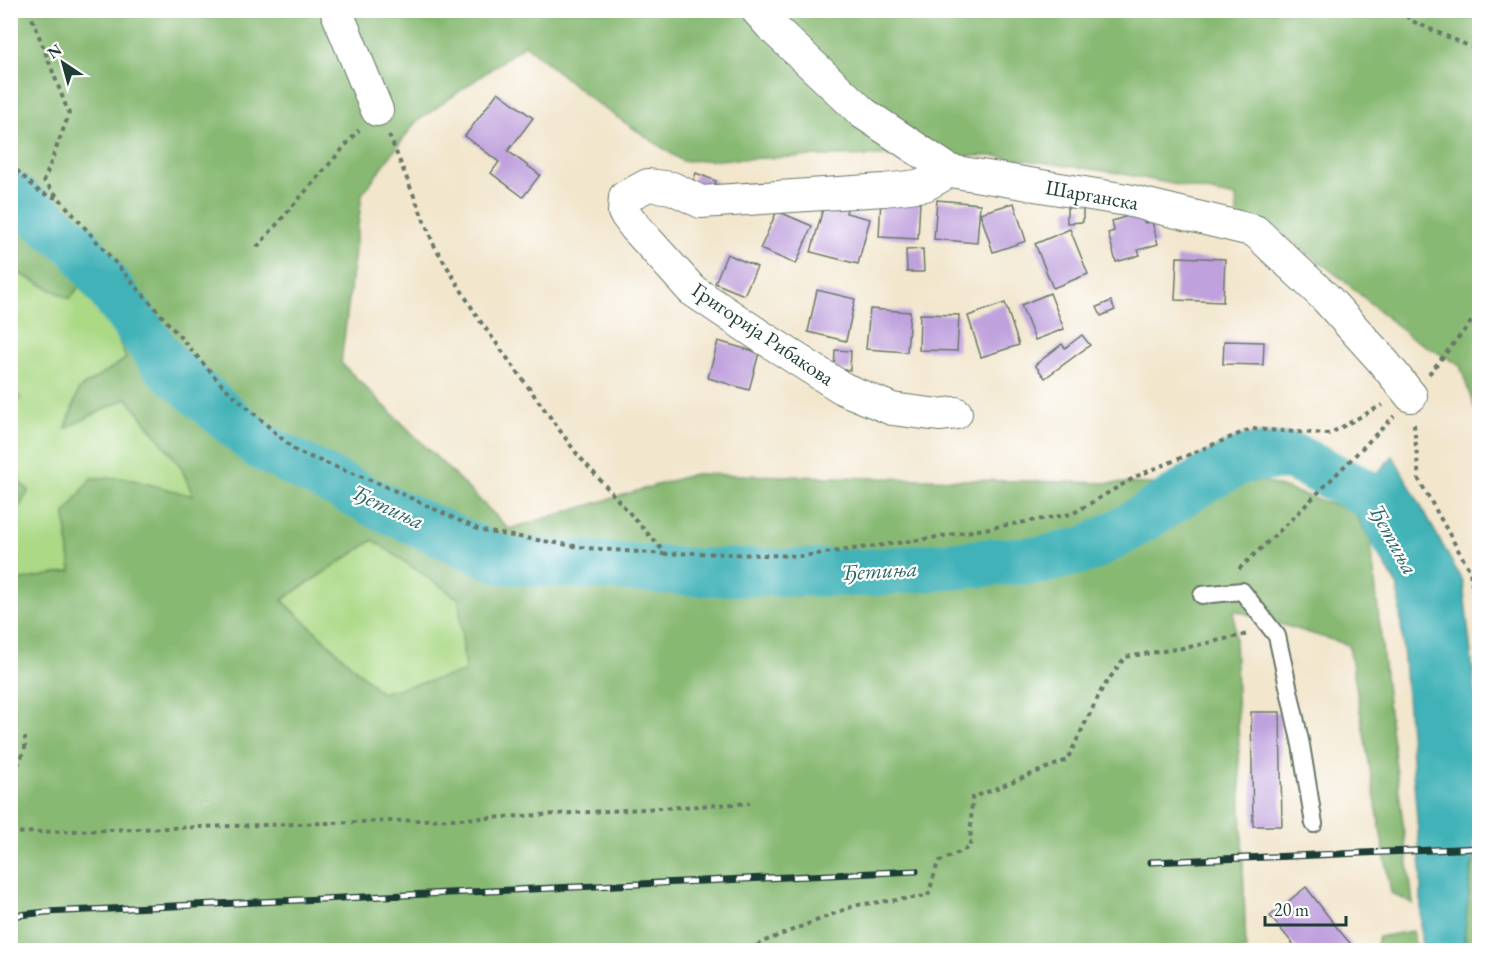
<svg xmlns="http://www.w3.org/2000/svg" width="1490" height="961" font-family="'EB Garamond',serif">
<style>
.green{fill:#abd986;stroke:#658b5d;stroke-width:1.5}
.forest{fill:#88b973;stroke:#547b54;stroke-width:1.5;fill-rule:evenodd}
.water{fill:#41b2b8;stroke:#307876;stroke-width:1.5}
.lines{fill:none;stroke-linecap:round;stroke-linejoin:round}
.river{stroke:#41b2b8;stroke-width:48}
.building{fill:#bfa1dd}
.service-casing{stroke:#69786a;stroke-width:20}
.minor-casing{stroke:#69786a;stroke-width:34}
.path{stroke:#69786a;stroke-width:4;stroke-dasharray:4.5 4.5;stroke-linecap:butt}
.service{stroke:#fff;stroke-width:16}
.minor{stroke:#fff;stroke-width:32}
.rail-casing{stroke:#1f3d34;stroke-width:7}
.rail{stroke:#fff;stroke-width:4.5;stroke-dasharray:14;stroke-linecap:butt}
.labels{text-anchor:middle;stroke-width:4.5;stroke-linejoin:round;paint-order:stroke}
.street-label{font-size:21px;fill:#1f3d34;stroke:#fff}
.water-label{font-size:22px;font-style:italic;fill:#2b6662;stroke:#fff}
</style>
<rect width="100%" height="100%" fill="#fff"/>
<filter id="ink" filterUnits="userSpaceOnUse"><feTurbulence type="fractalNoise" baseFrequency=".0167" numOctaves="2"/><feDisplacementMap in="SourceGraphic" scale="12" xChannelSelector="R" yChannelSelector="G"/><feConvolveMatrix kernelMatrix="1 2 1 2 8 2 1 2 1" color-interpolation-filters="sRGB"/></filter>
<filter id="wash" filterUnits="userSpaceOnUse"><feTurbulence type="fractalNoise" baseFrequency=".008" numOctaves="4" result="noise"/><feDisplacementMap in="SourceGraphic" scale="24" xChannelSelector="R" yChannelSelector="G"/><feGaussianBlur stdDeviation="1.35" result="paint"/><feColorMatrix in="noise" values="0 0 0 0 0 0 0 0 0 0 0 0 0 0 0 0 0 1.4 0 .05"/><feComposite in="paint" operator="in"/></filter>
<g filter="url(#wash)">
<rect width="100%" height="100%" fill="#f2e6cd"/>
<g class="green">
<path d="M 93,266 L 121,292 L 100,308 L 114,327 L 126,359 L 79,389 L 66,427 L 127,398 L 181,467 L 194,497 L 126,478 L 65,514 L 71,571 L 11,582 L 11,522 L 28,490 L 11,476 L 11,404 L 21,399 L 11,385 L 10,269 L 70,299 Z"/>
<path d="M 373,540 L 459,599 L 465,672 L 381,693 L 282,600 Z"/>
</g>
<g class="forest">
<path d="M 10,11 L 1479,11 L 1479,422 L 1460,365 L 1410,337 L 1342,279 L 1273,227 L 1238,230 L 1236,197 L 1119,173 L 996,156 L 819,156 L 682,161 L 596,103 L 525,45 L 415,123 L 362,194 L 341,363 L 509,529 L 694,474 L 1201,485 L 1263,481 L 1368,516 L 1388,703 L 1413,904 L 1391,893 L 1349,645 L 1234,610 L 1246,950 L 11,950 L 11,582 L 71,571 L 65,514 L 91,478 L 126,478 L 193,496 L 181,467 L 127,398 L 66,428 L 79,389 L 126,359 L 114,327 L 100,308 L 121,292 L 93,266 L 70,299 L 11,269 ZM 373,540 L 459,599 L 465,672 L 381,693 L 282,600 Z"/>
<path d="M 11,476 L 29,490 L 11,522 Z"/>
<path d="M 1479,839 L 1479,950 L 1468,950 C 1458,920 1472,870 1479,839 Z"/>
<path d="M 1412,931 L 1417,950 L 1374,950 L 1379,937 Z"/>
</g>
<path class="water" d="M 1393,456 L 1463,582 L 1480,733 L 1479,794 L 1464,939 L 1468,950 L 1423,950 L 1421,939 L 1421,868 L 1398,587 L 1349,503 Z"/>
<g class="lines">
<path class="river" d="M 10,194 L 78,246 L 166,365 L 260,446 L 378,505 L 502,560 L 693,572 L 864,573 L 994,562 L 1042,560 L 1088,549 L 1128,528 L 1207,478 L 1246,458 L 1291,456 L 1376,498 L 1397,541"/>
</g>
<g id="blocks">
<g class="building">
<path d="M 498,92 L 533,118 L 508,151 L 540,175 L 523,197 L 491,173 L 499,162 L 465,136 Z"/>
<path d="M 696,173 L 716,181 L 712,194 L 691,187 Z"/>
<path d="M 827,194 L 849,200 L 846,213 L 870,219 L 858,264 L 811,252 Z"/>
<path d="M 881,199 L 920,201 L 918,239 L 879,237 Z"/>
<path d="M 937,200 L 980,204 L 977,243 L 934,239 Z"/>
<path d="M 1014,203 L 1026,241 L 993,252 L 980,213 Z"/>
<path d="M 1083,207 L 1083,222 L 1067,223 L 1067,208 Z"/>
<path d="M 777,211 L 812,226 L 796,264 L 760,249 Z"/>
<path d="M 1141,212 L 1145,223 L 1152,221 L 1158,244 L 1138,250 L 1140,255 L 1116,262 L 1108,233 L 1114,231 L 1112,221 Z"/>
<path d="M 1070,229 L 1088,274 L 1053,288 L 1035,244 Z"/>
<path d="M 923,249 L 924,272 L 907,272 L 906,250 Z"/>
<path d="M 727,254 L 757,267 L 744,295 L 715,283 Z"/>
<path d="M 1177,257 L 1225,259 L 1223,302 L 1175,300 Z"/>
<path d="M 817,290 L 855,299 L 846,341 L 808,332 Z"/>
<path d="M 1050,293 L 1064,329 L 1035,340 L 1021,305 Z"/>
<path d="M 1111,301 L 1115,310 L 1101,316 L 1097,307 Z"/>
<path d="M 1005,303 L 1019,345 L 981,357 L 968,316 Z"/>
<path d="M 870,309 L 910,312 L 907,352 L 866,349 Z"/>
<path d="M 920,314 L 959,315 L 957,351 L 919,350 Z"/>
<path d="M 1082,335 L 1090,345 L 1045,378 L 1035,365 L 1062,344 L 1065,348 Z"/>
<path d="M 718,341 L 759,353 L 749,390 L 708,378 Z"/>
<path d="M 1224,341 L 1264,342 L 1263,365 L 1223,364 Z"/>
<path d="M 835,350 L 851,351 L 850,370 L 834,370 Z"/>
<path d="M 1251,712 L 1280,712 L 1282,826 L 1253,826 Z"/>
<path d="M 1306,887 L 1338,929 L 1356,950 L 1298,950 L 1270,916 Z"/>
</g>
</g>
</g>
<g filter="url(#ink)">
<use href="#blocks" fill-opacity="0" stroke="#69786a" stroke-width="1.5"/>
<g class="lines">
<g class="service-casing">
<path id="service" d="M 1202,595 L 1242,591 L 1277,636 L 1301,745 L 1314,824"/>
</g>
<g class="minor-casing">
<g id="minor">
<path d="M 336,10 L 377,110"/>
<path d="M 757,10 L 771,26 L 863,113 L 950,171 L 1127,200 L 1255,231 L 1326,298 L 1381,359 L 1411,396"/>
<path d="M 950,171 L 925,185 L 884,190 L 701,202 L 672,188 L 648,185 L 625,197 L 624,212 L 635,227 L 692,290 L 759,335 L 844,389 L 892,409 L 939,415 L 956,413"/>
</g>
</g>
<g class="path">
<path d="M 29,10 L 69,114 L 44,181 L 222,385 L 297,452 L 378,483 L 482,531 L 587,548 L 665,554"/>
<path d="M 1399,10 L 1412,21 L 1480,51"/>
<path d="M 389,135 L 434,245 L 478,318 L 577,454 L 666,554 L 693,553 L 803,556 L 919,540 L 1072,514 L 1137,476 L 1251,429 L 1329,434 L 1382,405"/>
<path d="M 10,164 L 41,193 L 60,199"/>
<path d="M 257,247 L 359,130"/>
<path d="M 1429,374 L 1480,311"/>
<path d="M 1414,424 L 1419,480 L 1470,571 L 1476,615 L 1480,655"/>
<path d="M 1239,569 L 1292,519 L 1394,416"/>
<path d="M 10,782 L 25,749 L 25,737"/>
<path d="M 10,833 L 486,818 L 750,803"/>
<path d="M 749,950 L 765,941 L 856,905 L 928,896 L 938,862 L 970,847 L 972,798 L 1067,760 L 1102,689 L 1125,657 L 1189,647 L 1248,634"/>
</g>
<use href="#service" class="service"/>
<use href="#minor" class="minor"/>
<g class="rail-casing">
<g id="rail">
<path d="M 1151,862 L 1480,848"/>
<path d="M 10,916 L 46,912 L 916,871"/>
</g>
</g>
<use href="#rail" class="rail"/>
</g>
</g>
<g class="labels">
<g class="street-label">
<text transform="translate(1092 195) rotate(10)" y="7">Шарганска</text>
<text transform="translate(763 334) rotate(34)" y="7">Григорија Рибакова</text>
</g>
<g class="water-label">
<text transform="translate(388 506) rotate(25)" y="8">Ђетиња</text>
<text transform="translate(1394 539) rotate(61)" y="8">Ђетиња</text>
<text transform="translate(879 570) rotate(-3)" y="8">Ђетиња</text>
</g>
</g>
<rect width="1490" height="961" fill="none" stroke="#fff" stroke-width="36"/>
<g transform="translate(63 63) rotate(324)" stroke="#ffffff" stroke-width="4.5" paint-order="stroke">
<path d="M0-4.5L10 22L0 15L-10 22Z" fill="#1f3d34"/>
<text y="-9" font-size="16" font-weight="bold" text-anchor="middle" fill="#1f3d34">N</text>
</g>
<path d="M1265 916v9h81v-9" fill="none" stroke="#1f3d34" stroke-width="3"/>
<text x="1274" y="916" font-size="18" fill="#1f3d34" stroke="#ffffff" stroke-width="4.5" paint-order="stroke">20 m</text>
</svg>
